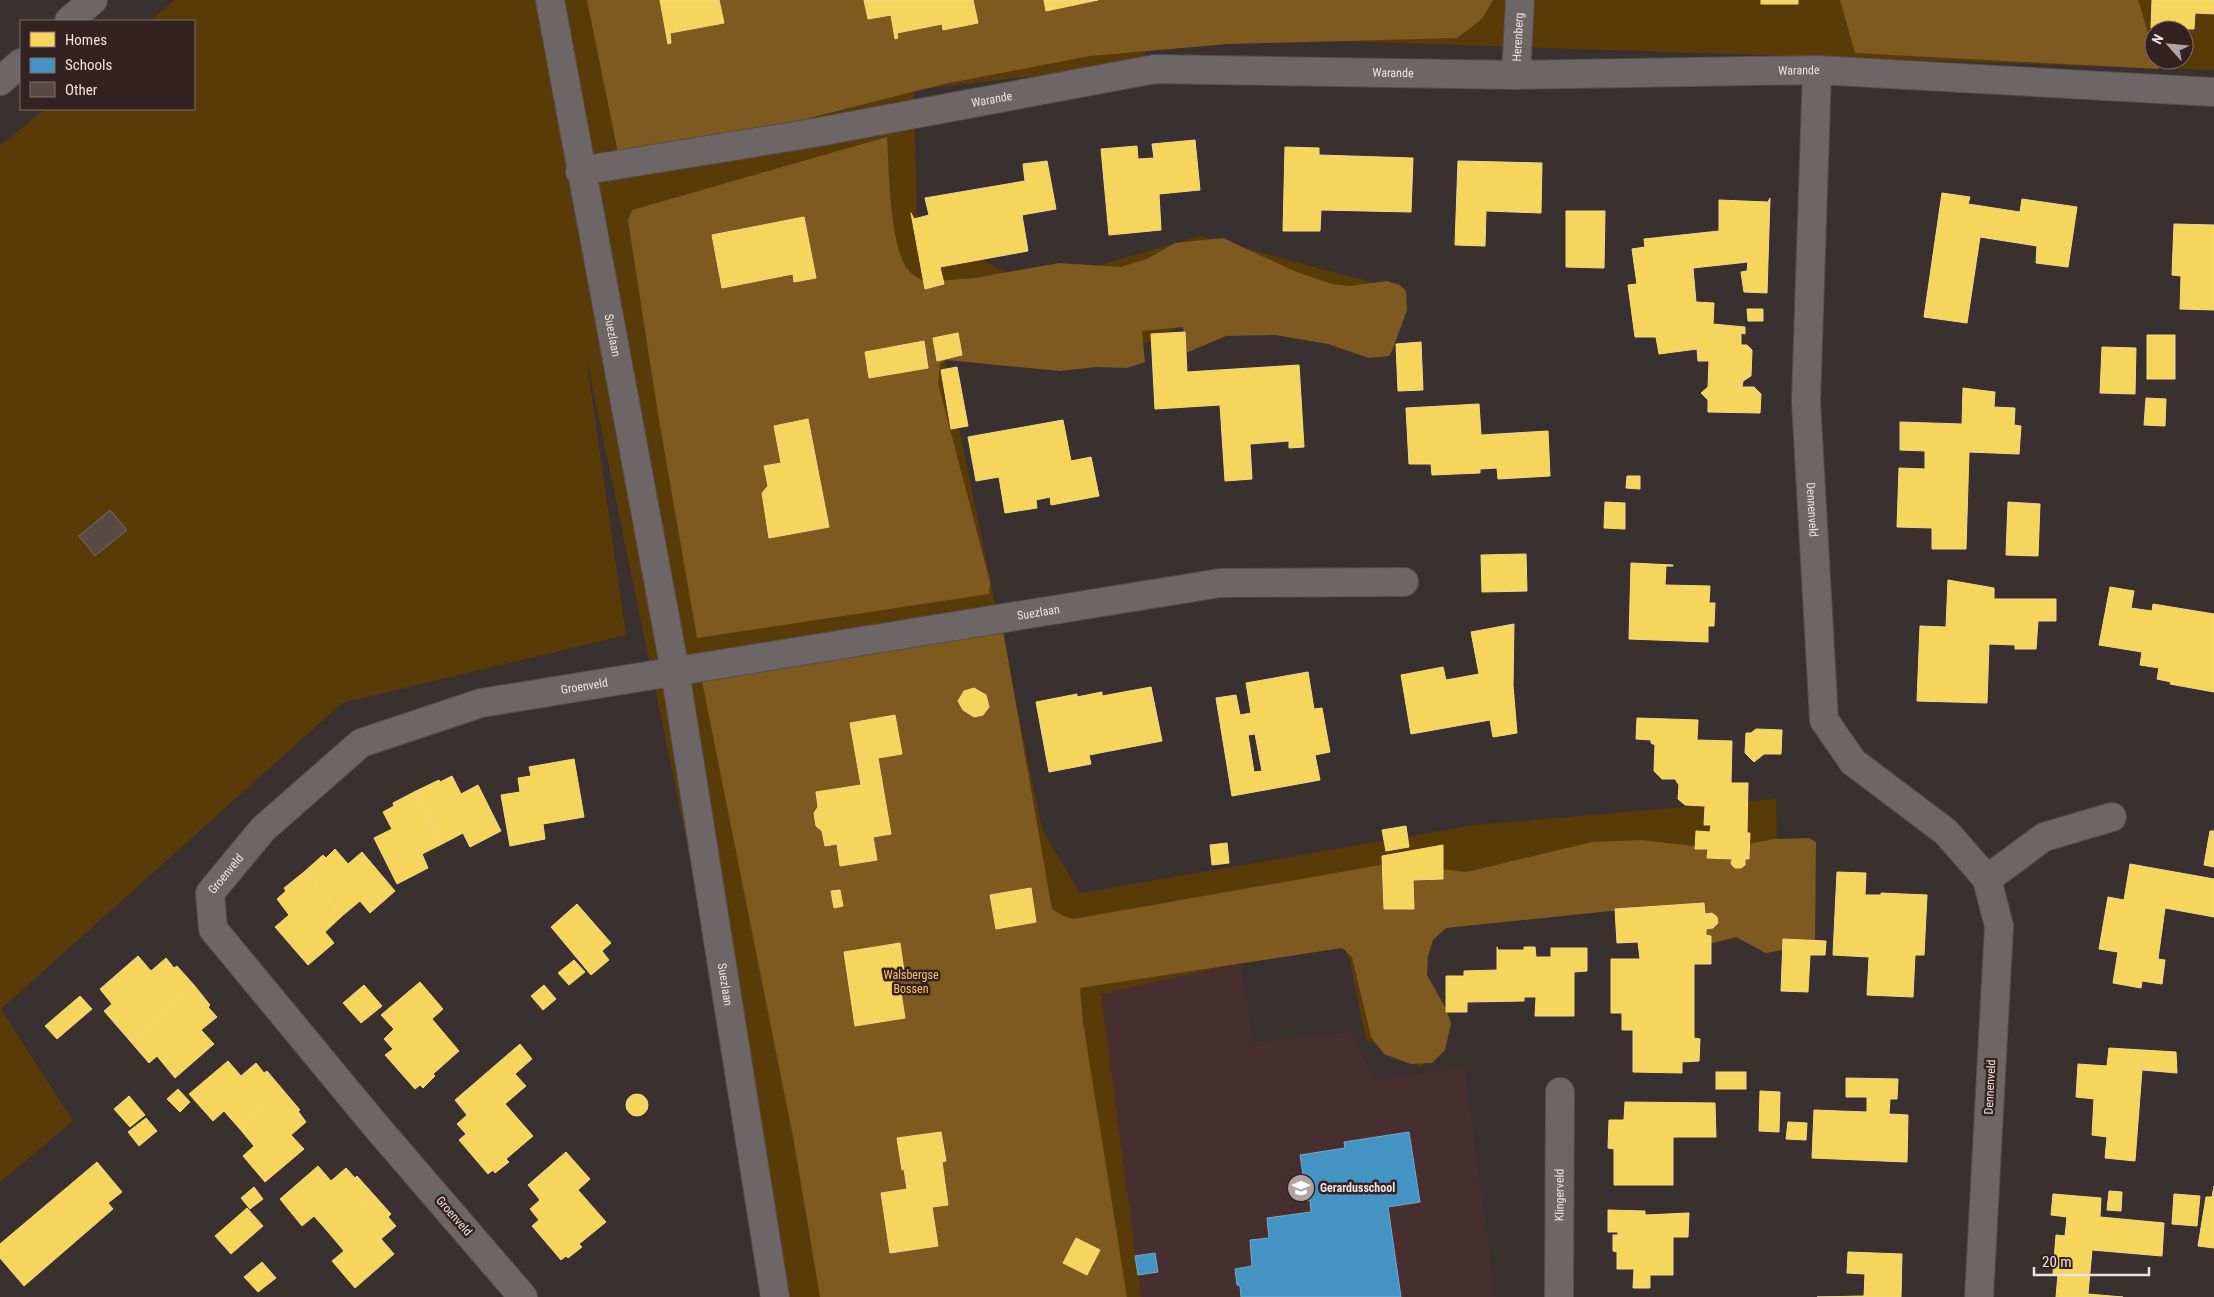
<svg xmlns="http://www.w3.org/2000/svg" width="2214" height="1297" font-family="'Roboto Condensed',sans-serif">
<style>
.built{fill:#482f2f}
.green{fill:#583b07;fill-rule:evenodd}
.forest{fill:#7e5a20}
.homes{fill:#f6d55c;stroke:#f4d984;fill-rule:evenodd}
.schools{fill:#4393c3;stroke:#7ac}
.building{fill:#5a4a44;stroke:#766e6b}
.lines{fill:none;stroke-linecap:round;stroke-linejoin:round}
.minor-casing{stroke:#564d4d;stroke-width:30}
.minor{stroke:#6e6666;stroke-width:28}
.labels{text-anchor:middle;stroke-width:5;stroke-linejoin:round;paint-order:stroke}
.street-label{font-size:12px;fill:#efe1e1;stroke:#342122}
.park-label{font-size:12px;fill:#ffc26a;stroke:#342122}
.poi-label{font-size:12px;font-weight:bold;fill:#efe1e1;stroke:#342122;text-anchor:start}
</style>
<rect width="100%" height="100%" fill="#3a3030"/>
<path class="built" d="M 1235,927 L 1253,1042 L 1352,1032 L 1374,1080 L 1465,1067 L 1495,1297 L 1140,1297 L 1083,950 Z"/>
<path class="green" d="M 175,0 L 2214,0 L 2214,70 L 1158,35 L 1137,64 L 914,90 L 917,226 L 1031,285 L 1200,236 L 1389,287 L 1239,301 L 1145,343 L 938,327 L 1042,829 L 1080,893 L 1475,825 L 1776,799 L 1779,935 L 1703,942 L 1589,883 L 1421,932 L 1423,1068 L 1366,1039 L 1345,939 L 1101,994 L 1141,1297 L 781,1297 L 586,356 L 626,635 L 342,703 L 1,1009 L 73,1121 L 0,1182 L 0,146 L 45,109 L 194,109 L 194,21 L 150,21 ZM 2154,30 L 2184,30 L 2184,60 L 2154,60 Z"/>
<g class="forest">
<path d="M 587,0 L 1493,0 L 1482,19 L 1457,38 L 1228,44 L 1090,56 L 944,84 L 817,116 L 650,165 L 618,153 Z"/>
<path d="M 1840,0 L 2138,0 L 2154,52 L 2154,60 L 2156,60 L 2159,69 L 1855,53 Z"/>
<path d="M 887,137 C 889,167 889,248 909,271 C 914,276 920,279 925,282 L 975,278 L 1059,263 L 1121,267 L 1147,259 L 1175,243 L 1223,238 L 1294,271 L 1332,284 L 1350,286 L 1387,281 L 1400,285 L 1406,291 L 1407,310 L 1392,351 L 1389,356 L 1369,358 L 1328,344 L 1275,335 L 1226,336 L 1186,353 L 1183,327 L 1142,331 L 1145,362 L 1127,368 L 1097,367 L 1060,371 L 946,360 L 940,364 L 938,383 L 990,582 L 989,594 L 697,638 L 658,414 L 628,220 L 632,210 Z"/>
<path d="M 1003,630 L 1052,909 L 1064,916 L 1073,919 L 1392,863 L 1467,872 L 1592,842 L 1641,840 L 1721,849 L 1775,839 L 1809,838 L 1816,842 L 1815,944 L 1766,953 L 1736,937 L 1713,943 L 1651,913 L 1621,910 L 1446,928 L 1433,940 L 1428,956 L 1427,975 L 1445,1007 L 1451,1023 L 1445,1050 L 1432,1063 L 1411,1064 L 1384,1054 L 1371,1037 L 1352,957 L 1342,948 L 1080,988 L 1083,1022 L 1127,1297 L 820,1297 L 793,1137 L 702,681 Z"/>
</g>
<g class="homes">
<path d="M 660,0 L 719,0 L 724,23 L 670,33 L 671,43 L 668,44 Z"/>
<path d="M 864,0 L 973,0 L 978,23 L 943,30 L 942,24 L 897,33 L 898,38 L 895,39 L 891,15 L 868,19 Z"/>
<path d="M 1044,0 L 1098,0 L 1046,11 Z"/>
<rect x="1761" y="0" width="37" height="4"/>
<path d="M 2152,0 L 2214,0 L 2214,14 L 2195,13 L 2194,29 L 2151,28 Z"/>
<path d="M 1195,140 L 1200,190 L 1159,194 L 1161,230 L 1109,235 L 1101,149 L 1137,146 L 1138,159 L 1154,158 L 1152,144 Z"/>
<path d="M 1285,147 L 1319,148 L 1319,155 L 1413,158 L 1411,212 L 1321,210 L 1320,231 L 1283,231 Z"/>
<path d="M 1047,161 L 1056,209 L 1022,215 L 1028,251 L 940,267 L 944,284 L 925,289 L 911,213 L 914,219 L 929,215 L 925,198 L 1025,181 L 1023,164 Z"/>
<path d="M 1458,161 L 1542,163 L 1541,213 L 1486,211 L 1485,246 L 1455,245 Z"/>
<path d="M 1942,193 L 1970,197 L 1968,204 L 2020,212 L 2022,199 L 2077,207 L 2068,267 L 2036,263 L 2037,246 L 1980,237 L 1967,323 L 1924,317 Z"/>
<path d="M 1770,198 L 1767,293 L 1744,292 L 1741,272 L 1747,271 L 1748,262 L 1693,268 L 1696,302 L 1714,303 L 1713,324 L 1745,327 L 1745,334 L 1741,333 L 1741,345 L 1747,345 L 1752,350 L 1751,376 L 1743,381 L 1742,387 L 1754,387 L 1761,394 L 1760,413 L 1708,412 L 1708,400 L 1701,393 L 1708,387 L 1709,361 L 1698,361 L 1697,349 L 1659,354 L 1656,337 L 1635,337 L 1628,285 L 1637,284 L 1632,249 L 1645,247 L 1644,239 L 1719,231 L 1719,200 L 1768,202 Z"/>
<path d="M 1566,211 L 1605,211 L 1604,268 L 1566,267 Z"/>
<path d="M 804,217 L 816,278 L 794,282 L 793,274 L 722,288 L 712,235 Z"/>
<path d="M 2174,224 L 2214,225 L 2214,310 L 2180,309 L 2181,276 L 2172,275 Z"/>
<path d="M 1747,309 L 1763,309 L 1763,321 L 1748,321 Z"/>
<path d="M 1185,332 L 1187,372 L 1299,365 L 1304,447 L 1289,448 L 1289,441 L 1250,444 L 1252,479 L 1225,481 L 1220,405 L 1155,409 L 1151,334 Z"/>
<path d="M 958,333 L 962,355 L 937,361 L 933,338 Z"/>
<rect x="2147" y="335" width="28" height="44"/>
<path d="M 924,341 L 928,368 L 869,378 L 865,352 Z"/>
<path d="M 1421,342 L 1423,390 L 1398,391 L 1396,344 Z"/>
<path d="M 2102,347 L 2136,348 L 2135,394 L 2100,393 Z"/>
<path d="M 957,367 L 968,426 L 951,429 L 941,370 Z"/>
<path d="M 1963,388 L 1995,392 L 1994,407 L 2015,408 L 2014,425 L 2021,426 L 2019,454 L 1969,452 L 1966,549 L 1932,549 L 1932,528 L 1897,527 L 1899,468 L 1925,469 L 1925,451 L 1900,450 L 1900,422 L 1962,424 Z"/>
<path d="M 2146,398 L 2166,399 L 2165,426 L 2144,425 Z"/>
<path d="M 1479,404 L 1481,435 L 1548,431 L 1550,476 L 1498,479 L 1497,468 L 1480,469 L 1480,473 L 1432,475 L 1431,464 L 1409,464 L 1406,408 Z"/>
<path d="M 808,419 L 829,527 L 769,538 L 762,493 L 768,486 L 764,466 L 781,463 L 774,426 Z"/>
<path d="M 1063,420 L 1071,461 L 1091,457 L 1099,496 L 1051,505 L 1050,497 L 1036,500 L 1037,508 L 1005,513 L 999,477 L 976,481 L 968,437 Z"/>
<path d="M 1627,476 L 1640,476 L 1640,489 L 1626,488 Z"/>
<path d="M 1605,502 L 1625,503 L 1625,529 L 1604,528 Z"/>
<path d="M 2008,502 L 2040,504 L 2038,556 L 2006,555 Z"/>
<path d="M 1526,554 L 1527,591 L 1482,592 L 1481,555 Z"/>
<path d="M 1631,563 L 1673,565 L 1673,566 L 1666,566 L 1665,585 L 1710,586 L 1709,603 L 1715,603 L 1714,626 L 1708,626 L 1708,642 L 1629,639 Z"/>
<path d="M 1948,580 L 1994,588 L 1994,599 L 2056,599 L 2056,621 L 2038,621 L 2036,649 L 2015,649 L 2015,645 L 1989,644 L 1987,703 L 1917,701 L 1920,626 L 1946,627 Z"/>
<path d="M 2110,587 L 2134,591 L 2131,608 L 2152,611 L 2153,604 L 2214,614 L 2214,692 L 2170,684 L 2171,682 L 2157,679 L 2159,668 L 2140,665 L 2142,652 L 2099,645 Z"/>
<path d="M 1514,624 L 1513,685 L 1517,733 L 1493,737 L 1490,720 L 1411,734 L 1401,675 L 1443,667 L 1446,680 L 1479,674 L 1471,632 Z"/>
<path d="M 1308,672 L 1314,709 L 1322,708 L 1330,752 L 1315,755 L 1320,780 L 1232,796 L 1216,698 L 1236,695 L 1240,715 L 1251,713 L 1246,683 ZM 1255,734 L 1262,771 L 1254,772 L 1248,735 Z"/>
<path d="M 1151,687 L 1162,741 L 1089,755 L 1091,764 L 1049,772 L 1036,702 L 1077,694 L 1077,697 L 1102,692 L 1102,696 Z"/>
<path d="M 974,688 L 986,695 L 989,707 L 983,715 L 974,717 L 963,710 L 958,701 L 964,691 Z"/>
<path d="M 895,715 L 902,754 L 878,758 L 891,834 L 873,837 L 877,860 L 840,866 L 837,844 L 825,846 L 822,831 L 816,826 L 814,813 L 818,807 L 816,792 L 861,785 L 850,723 Z"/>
<path d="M 1637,718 L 1698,720 L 1697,740 L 1732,741 L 1731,783 L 1748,783 L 1747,833 L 1750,833 L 1749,859 L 1745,859 L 1745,865 L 1741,868 L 1735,868 L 1731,864 L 1732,859 L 1707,858 L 1708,849 L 1695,849 L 1696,831 L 1710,832 L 1711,825 L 1704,825 L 1705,806 L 1685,805 L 1678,799 L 1679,785 L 1675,779 L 1662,779 L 1654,771 L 1655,745 L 1651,743 L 1651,740 L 1636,739 Z"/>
<path d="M 1756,729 L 1782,730 L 1781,754 L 1764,754 L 1754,762 L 1745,753 L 1746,733 L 1751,733 Z"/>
<path d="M 574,759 L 584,817 L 543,824 L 545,839 L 510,846 L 501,795 L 520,792 L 518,778 L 531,776 L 529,767 Z"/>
<path d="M 452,776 L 461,794 L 478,785 L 501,831 L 470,847 L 463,833 L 442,844 L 416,791 L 439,780 L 440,782 Z"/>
<path d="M 416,791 L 442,844 L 422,854 L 428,868 L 397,884 L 374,838 L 392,829 L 383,812 L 394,806 L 393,803 Z"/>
<path d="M 1406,826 L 1409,847 L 1386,851 L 1382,830 Z"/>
<path d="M 2210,831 L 2214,831 L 2214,867 L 2204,865 Z"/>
<path d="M 1227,843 L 1229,863 L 1212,865 L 1210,845 Z"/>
<path d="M 1443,845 L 1443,879 L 1413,880 L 1414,909 L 1384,909 L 1382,856 Z"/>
<path d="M 335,849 L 348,864 L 362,852 L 395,891 L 370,913 L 360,901 L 342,916 L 304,872 L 323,855 L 326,858 Z"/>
<path d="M 2130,864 L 2214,879 L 2214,917 L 2165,908 L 2158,959 L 2165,960 L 2162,984 L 2142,981 L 2141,988 L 2113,983 L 2118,952 L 2099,949 L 2108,897 L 2124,900 Z"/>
<path d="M 304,872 L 342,916 L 325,932 L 334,943 L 308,965 L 275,927 L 289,915 L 277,899 L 286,891 L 284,888 Z"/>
<path d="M 1837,872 L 1866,873 L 1865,895 L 1881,895 L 1881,893 L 1927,895 L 1924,955 L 1915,955 L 1913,997 L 1867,995 L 1869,957 L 1833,955 Z"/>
<path d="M 1031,888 L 1036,922 L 996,929 L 990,895 Z"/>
<path d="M 840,890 L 843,906 L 834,908 L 831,891 Z"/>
<path d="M 1704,903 L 1705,914 L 1712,913 L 1717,917 L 1718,923 L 1713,928 L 1706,929 L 1706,935 L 1711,936 L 1711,964 L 1694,964 L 1694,1038 L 1700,1039 L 1699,1061 L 1682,1062 L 1682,1073 L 1633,1072 L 1633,1030 L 1622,1030 L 1622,1013 L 1611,1013 L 1611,959 L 1640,959 L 1638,942 L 1617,943 L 1615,909 Z"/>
<path d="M 577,904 L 611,943 L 602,951 L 609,960 L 591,975 L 551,927 Z"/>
<path d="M 1783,939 L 1826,941 L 1825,955 L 1810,955 L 1808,992 L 1781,991 Z"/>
<path d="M 900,943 L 905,978 L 899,980 L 905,1018 L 855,1026 L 844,952 Z"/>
<path d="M 1497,947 L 1498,950 L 1524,950 L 1524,947 L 1535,947 L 1536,957 L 1551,957 L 1551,948 L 1587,948 L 1587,971 L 1574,972 L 1574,1016 L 1535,1016 L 1536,997 L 1524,997 L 1524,1001 L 1467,1002 L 1467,1012 L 1446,1012 L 1446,976 L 1464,976 L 1464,971 L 1497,970 Z"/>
<path d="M 138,956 L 151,971 L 166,958 L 174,968 L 177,966 L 194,985 L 130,1041 L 104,1011 L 112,1004 L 100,989 Z"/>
<path d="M 574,960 L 585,972 L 569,985 L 558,973 Z"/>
<path d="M 420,982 L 443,1009 L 432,1019 L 459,1051 L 433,1074 L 435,1076 L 423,1088 L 420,1085 L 415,1089 L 385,1055 L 393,1049 L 384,1039 L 394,1029 L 381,1015 Z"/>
<path d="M 194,985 L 210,1005 L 208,1007 L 217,1017 L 201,1030 L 214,1044 L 175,1078 L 157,1056 L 149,1063 L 130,1041 Z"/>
<path d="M 364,985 L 382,1006 L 361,1023 L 343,1003 Z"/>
<path d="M 544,985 L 556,999 L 543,1010 L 531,996 Z"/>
<path d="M 80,996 L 92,1009 L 57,1039 L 45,1026 Z"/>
<path d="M 520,1044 L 532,1059 L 515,1074 L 526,1086 L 505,1104 L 533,1136 L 506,1159 L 509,1162 L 495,1173 L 493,1170 L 488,1174 L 459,1140 L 466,1134 L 457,1124 L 467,1115 L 455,1100 Z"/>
<path d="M 2109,1048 L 2176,1052 L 2177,1073 L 2142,1070 L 2135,1161 L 2105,1158 L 2107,1137 L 2092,1135 L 2094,1099 L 2076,1097 L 2078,1064 L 2107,1066 Z"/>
<path d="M 228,1061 L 241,1076 L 256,1063 L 264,1073 L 267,1071 L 283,1090 L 239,1128 L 224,1111 L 213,1121 L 189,1094 Z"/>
<rect x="1716" y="1072" width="30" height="17"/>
<path d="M 1846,1078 L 1898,1079 L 1897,1099 L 1890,1099 L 1889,1114 L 1908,1115 L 1907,1162 L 1812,1158 L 1814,1110 L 1867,1112 L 1867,1097 L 1846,1097 Z"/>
<path d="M 178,1089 L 190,1102 L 180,1112 L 167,1099 Z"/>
<path d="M 283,1090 L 300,1110 L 298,1111 L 306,1122 L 291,1135 L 304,1149 L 265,1182 L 243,1156 L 254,1146 L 239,1128 Z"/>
<path d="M 1760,1091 L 1780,1092 L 1779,1132 L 1759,1131 Z"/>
<circle cx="637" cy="1105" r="11"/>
<path d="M 129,1096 L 145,1115 L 130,1127 L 114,1109 Z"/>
<path d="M 1625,1102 L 1715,1103 L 1716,1137 L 1673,1137 L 1673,1185 L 1614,1185 L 1614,1149 L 1608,1148 L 1609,1120 L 1624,1120 Z"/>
<path d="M 146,1118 L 157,1131 L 139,1146 L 128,1132 Z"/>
<path d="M 1788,1122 L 1807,1123 L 1806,1140 L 1786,1139 Z"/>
<path d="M 941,1132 L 946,1161 L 942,1162 L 948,1205 L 932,1207 L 938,1246 L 890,1253 L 881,1193 L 907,1189 L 904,1169 L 902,1170 L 897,1138 Z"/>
<path d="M 566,1152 L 590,1179 L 578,1190 L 606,1222 L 579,1244 L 582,1247 L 568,1258 L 566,1256 L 561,1260 L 532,1226 L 539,1220 L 530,1209 L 540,1200 L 528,1185 Z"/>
<path d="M 97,1162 L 122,1192 L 108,1203 L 113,1209 L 24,1286 L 0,1258 L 0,1244 Z"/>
<path d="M 318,1166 L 331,1181 L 346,1168 L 355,1178 L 357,1176 L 374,1195 L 329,1233 L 314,1216 L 302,1226 L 280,1199 Z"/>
<path d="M 2214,1186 L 2214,1248 L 2198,1246 L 2206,1197 L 2212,1197 Z"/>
<path d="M 254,1187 L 263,1199 L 250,1209 L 241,1198 Z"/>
<path d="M 2109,1191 L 2122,1192 L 2121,1211 L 2107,1210 Z"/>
<path d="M 2053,1194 L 2101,1198 L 2100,1217 L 2164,1223 L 2162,1256 L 2092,1250 L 2088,1294 L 2123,1297 L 2056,1297 L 2058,1274 L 2053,1274 L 2056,1235 L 2065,1236 L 2067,1217 L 2051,1215 Z"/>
<path d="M 2174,1194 L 2200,1196 L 2197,1226 L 2172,1224 Z"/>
<path d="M 374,1195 L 391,1214 L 388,1217 L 396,1226 L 381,1239 L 394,1254 L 355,1288 L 332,1261 L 344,1251 L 329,1233 Z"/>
<path d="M 247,1208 L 263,1226 L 231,1254 L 215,1236 Z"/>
<path d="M 1608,1210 L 1645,1211 L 1645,1215 L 1689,1213 L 1688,1237 L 1673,1237 L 1673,1275 L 1650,1275 L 1650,1288 L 1633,1288 L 1634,1269 L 1617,1269 L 1617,1252 L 1613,1251 L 1613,1235 L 1618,1235 L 1618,1232 L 1608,1232 Z"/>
<path d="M 1076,1238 L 1100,1250 L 1087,1275 L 1063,1263 Z"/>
<path d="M 1848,1252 L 1902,1254 L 1901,1297 L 1817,1297 L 1864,1296 L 1865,1274 L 1847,1273 Z"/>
<path d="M 262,1262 L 276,1278 L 258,1292 L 244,1277 Z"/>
</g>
<g class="schools">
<path d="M 1409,1132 L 1420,1202 L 1388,1207 L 1401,1297 L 1241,1297 L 1240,1286 L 1237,1285 L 1235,1269 L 1252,1266 L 1250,1240 L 1269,1238 L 1267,1218 L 1311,1212 L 1310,1200 L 1307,1201 L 1300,1155 L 1345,1148 L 1344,1142 Z"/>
<path d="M 1155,1253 L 1158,1272 L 1138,1275 L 1135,1256 Z"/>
</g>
<path class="building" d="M 110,510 L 127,530 L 95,556 L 79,536 Z"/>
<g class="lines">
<g class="minor-casing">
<g id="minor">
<path id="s1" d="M 550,0 L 675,671 L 775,1297"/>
<path d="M 69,21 L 93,0"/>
<path id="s2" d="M 1817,70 L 1806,401 L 1824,720 L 1853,762 L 1946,832 L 1987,879 L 1999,926 L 1979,1297"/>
<path id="s3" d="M 1516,75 L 1520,0"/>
<path d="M 0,81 L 21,63"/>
<path id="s4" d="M 580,171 L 813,133 L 1155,69 L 1516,75 L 1817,70 L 2214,92"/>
<path d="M 1987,879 L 2044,837 L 2112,817"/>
<path id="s5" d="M 523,1297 L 375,1125 L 213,929 L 210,893 L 263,829 L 361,743 L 481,703 L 1220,583 L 1404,582"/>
<path id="s6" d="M 1559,1297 L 1560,1092"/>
</g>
</g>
<use href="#minor" class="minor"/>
</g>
<defs>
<g id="school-disc" transform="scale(1.4375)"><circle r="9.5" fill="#b0a3a3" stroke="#342122"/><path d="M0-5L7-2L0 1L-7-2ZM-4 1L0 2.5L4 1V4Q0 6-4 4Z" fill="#fff"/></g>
</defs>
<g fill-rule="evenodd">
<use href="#school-disc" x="1301" y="1188"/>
</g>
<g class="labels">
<g class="street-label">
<text dy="4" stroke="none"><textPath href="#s3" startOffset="38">Herenberg</textPath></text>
<text dy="4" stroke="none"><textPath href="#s4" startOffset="1228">Warande</textPath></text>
<text dy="4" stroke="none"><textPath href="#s4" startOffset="822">Warande</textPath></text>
<text dy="4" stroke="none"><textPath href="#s4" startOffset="418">Warande</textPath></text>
<text dy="4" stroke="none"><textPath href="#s1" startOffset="341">Suezlaan</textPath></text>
<text dy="4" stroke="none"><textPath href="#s2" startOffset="440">Dennenveld</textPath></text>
<text dy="4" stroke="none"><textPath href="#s5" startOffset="1422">Suezlaan</textPath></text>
<text dy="4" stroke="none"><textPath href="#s5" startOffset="962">Groenveld</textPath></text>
<text dy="4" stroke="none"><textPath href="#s5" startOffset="542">Groenveld</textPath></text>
<text dy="4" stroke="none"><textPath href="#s1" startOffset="1000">Suezlaan</textPath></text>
<text transform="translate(1990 1087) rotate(-87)" y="4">Dennenveld</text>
<text dy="4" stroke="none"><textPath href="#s6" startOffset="102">Klingerveld</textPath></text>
<text transform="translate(454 1216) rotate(49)" y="4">Groenveld</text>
</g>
<g class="park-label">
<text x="911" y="979">Walsbergse<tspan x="911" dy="14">Bossen</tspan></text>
</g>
<g class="poi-label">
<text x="1320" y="1192">Gerardusschool</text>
</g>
</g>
<rect x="20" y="20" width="175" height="90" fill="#342122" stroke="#7f6e6e"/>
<rect x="30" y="32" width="25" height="15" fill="#f6d55c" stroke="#7f6e6e"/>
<text x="65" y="45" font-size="15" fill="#efe1e1">Homes</text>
<rect x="30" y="58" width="25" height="15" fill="#4393c3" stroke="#7f6e6e"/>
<text x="65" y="70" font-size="15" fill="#efe1e1">Schools</text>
<rect x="30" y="82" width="25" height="15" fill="#5a4a44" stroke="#7f6e6e"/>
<text x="65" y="95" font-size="15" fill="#efe1e1">Other</text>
<g transform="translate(2169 45) rotate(297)"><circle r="24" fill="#342122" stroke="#7f6e6e"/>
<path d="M0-4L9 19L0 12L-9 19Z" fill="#b0a3a3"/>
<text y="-8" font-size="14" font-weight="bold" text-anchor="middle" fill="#efe1e1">N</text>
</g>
<path d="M2034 1267v8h115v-8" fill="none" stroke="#efe1e1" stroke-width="2.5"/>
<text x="2042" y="1267" font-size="15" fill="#efe1e1" stroke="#342122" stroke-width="4" paint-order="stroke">20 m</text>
</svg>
